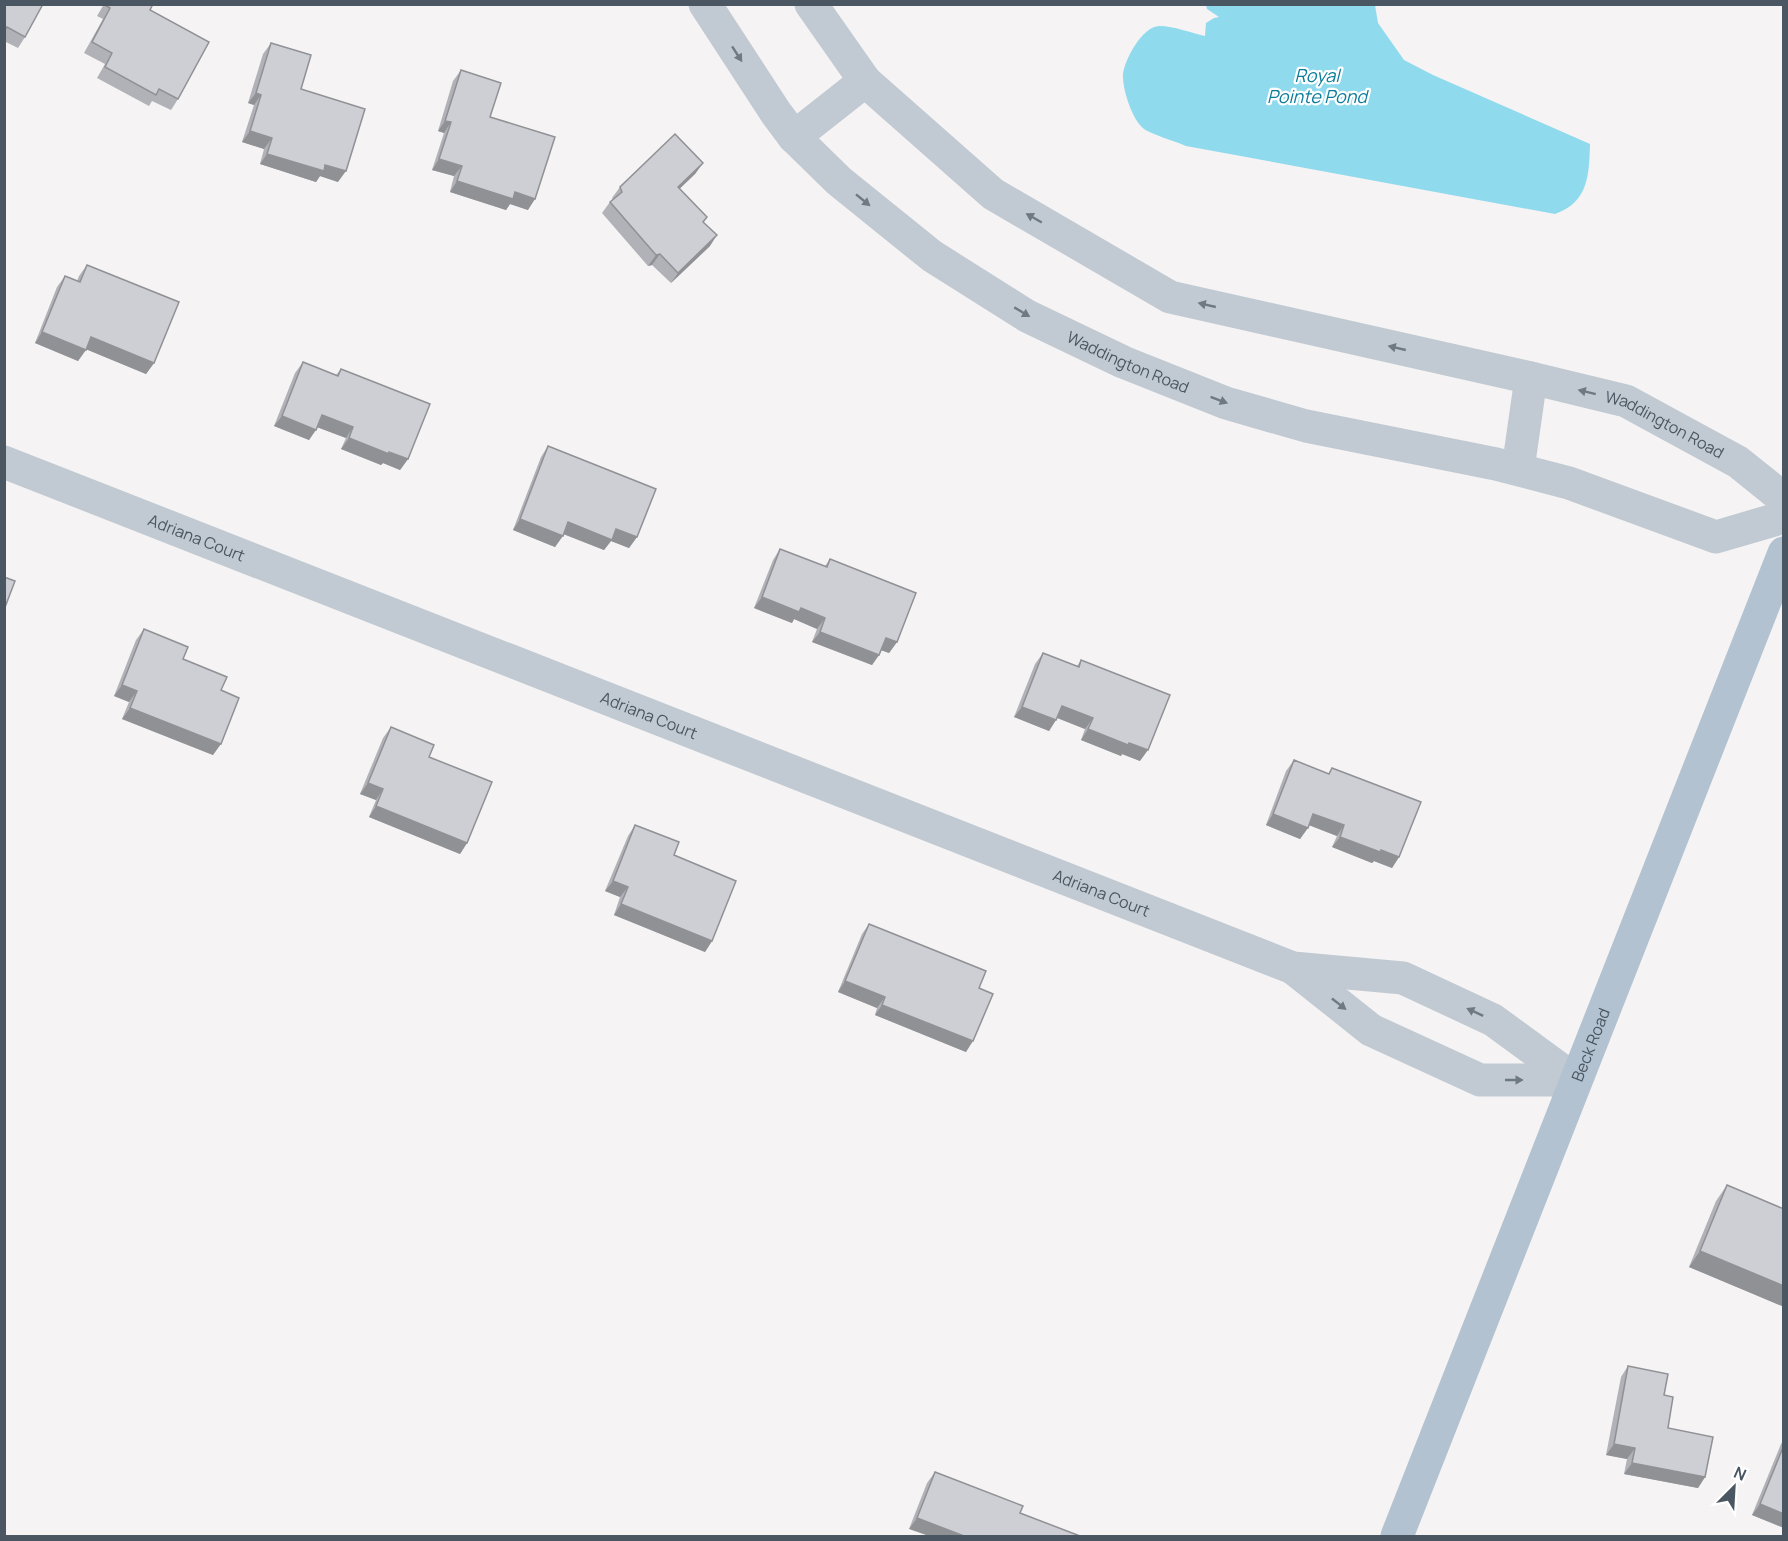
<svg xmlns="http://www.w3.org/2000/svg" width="1788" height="1541" font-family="Manrope,sans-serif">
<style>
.water{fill:#90daee}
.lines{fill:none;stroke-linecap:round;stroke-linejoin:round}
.minor{stroke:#c1cad2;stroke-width:33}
.major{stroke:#b3c2d1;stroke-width:33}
.wall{fill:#b0b2b7}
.shaded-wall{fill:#909195}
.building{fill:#cdcfd5;stroke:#909195;stroke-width:1.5}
.oneway{fill:#6e7983}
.labels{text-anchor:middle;stroke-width:4.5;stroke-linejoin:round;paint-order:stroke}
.street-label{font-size:16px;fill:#4a5661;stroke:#fff}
.water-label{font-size:18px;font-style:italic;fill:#0c7c9b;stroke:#fff}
</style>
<rect width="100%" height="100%" fill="#f5f3f3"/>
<path class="water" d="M 1206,5 L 1375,5 L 1378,23 L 1404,60 L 1433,75 L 1590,144 C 1589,174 1589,202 1555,214 L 1186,146 C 1177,142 1151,134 1144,129 C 1132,120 1122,88 1123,74 C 1125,59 1143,25 1160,26 C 1173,26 1192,33 1205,36 L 1206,23 L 1214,18 L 1219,17 L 1207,9 Z"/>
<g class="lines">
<g class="minor">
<path id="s1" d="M 705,4 L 776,113 L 794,137 L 839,181 L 932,256 L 1027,316 L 1123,362 L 1226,403 L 1306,426 L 1496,464 L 1569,483 L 1716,537 L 1784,517"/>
<path id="s2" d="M 811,4 L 865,81 L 993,194 L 1170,297 L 1531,378 L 1626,401 L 1738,462 L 1784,499"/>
<path d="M 794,137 L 865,81"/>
<path id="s3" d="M 4,462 L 1293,968 L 1403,978 L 1493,1020 L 1575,1080"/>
<path d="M 1518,469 L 1531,378"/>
<path d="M 1293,968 L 1371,1030 L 1480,1080 L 1575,1080"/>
</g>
<path class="major" id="s4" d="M 1397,1536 L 1784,553"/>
</g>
<g class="wall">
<path d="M 4,4 L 25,37 L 18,48 L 4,41 Z"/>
<path d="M 104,4 L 153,4 L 150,10 L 178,99 L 171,110 L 152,101 L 149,106 L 97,78 L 105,64 L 84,53 L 103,19 L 97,16 Z"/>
<path d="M 271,43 L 301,89 L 338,182 L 320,176 L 316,182 L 260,164 L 264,149 L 242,142 L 254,105 L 248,103 L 263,54 Z"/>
<path d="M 461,70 L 490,117 L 528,210 L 510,204 L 506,210 L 450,192 L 454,176 L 432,170 L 444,133 L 438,131 L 453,81 Z"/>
<path d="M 703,163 L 695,174 L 679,189 L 704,222 L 710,246 L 671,283 L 652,265 L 648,266 L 602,213 L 610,202 L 613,200 L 612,198 L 620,187 Z"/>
<path d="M 87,265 L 154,363 L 146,374 L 86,349 L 78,361 L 35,343 L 57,287 L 65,276 L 77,281 L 79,276 Z"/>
<path d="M 303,362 L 336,375 L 341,369 L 408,459 L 400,470 L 383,463 L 381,465 L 341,449 L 346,438 L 317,427 L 309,440 L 274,426 L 295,373 Z"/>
<path d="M 548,446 L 637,537 L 629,548 L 611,541 L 604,550 L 563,534 L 555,547 L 513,530 L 541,457 Z"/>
<path d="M 780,549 L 825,566 L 830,559 L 897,642 L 889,653 L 881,650 L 879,655 L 872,665 L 812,642 L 817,629 L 794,619 L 792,623 L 754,608 L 773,560 Z"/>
<path d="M 144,629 L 221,690 L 213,755 L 122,719 L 129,702 L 114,696 L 136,640 Z"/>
<path d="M 1043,653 L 1077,666 L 1081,660 L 1140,761 L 1122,754 L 1121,756 L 1081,740 L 1085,729 L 1057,718 L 1049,731 L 1014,717 L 1035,664 Z"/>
<path d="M 391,727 L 429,757 L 467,843 L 460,854 L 369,817 L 376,800 L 360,794 L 383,738 Z"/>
<path d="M 1294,760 L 1328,774 L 1332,768 L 1399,857 L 1392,868 L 1374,861 L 1372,863 L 1332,847 L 1337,836 L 1309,825 L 1300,839 L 1266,825 L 1286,771 Z"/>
<path d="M 635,825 L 674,855 L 712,941 L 705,952 L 614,915 L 620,897 L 605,891 L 628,836 Z"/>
<path d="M 869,924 L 979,988 L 966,1052 L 875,1015 L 877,1008 L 838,992 L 862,934 Z"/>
<path d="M 1727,1185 L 1782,1306 L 1689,1267 L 1716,1201 Z"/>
<path d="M 1628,1366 L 1664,1395 L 1668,1428 L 1705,1477 L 1698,1488 L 1624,1474 L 1627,1459 L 1606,1455 L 1621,1377 Z"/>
<path d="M 1784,1440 L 1784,1528 L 1752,1515 L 1781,1444 Z"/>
<path d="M 935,1472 L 1023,1506 L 909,1529 L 927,1483 Z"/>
</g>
<g class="shaded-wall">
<path d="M 256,93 L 261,95 L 254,105 L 248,103 Z"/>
<path d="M 445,121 L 451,122 L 444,133 L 438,131 Z"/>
<path d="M 250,131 L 272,138 L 264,149 L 242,142 Z"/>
<path d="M 267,154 L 325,165 L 346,171 L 338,182 L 320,176 L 316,182 L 260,164 Z"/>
<path d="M 439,159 L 462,166 L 454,176 L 432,170 Z"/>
<path d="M 703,163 L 695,174 L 670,198 L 678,187 Z"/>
<path d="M 457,181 L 515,192 L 535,199 L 528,210 L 510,204 L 506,210 L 450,192 Z"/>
<path d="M 717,235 L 710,246 L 671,283 L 678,273 Z"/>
<path d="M 660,254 L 652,265 L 648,266 L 656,255 Z"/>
<path d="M 42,332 L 86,350 L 78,361 L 35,343 Z"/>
<path d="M 91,337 L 154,363 L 146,374 L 83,348 Z"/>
<path d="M 322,415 L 353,427 L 346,438 L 314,426 Z"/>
<path d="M 282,416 L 316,430 L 309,440 L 274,426 Z"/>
<path d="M 349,438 L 389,452 L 408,459 L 400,470 L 383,463 L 381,465 L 341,449 Z"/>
<path d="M 520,519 L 563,536 L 555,547 L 513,530 Z"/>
<path d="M 568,522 L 616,529 L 637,537 L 629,548 L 611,541 L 604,550 L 561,533 Z"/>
<path d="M 762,597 L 801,608 L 825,618 L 817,629 L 794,619 L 792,623 L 754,608 Z"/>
<path d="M 820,632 L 879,655 L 872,665 L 812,642 Z"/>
<path d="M 886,638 L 897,642 L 889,653 L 878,649 Z"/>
<path d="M 122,685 L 137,691 L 129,702 L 114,696 Z"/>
<path d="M 1062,706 L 1093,718 L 1085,729 L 1055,717 Z"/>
<path d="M 1022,707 L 1056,720 L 1049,731 L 1014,717 Z"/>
<path d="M 130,708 L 221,744 L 213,755 L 122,719 Z"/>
<path d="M 1088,729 L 1129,743 L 1148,750 L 1140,761 L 1122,754 L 1121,756 L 1081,740 Z"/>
<path d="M 368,783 L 383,789 L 376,800 L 360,794 Z"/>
<path d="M 376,806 L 467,843 L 460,854 L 369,817 Z"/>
<path d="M 1273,814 L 1308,828 L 1300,839 L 1266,825 Z"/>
<path d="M 1313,814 L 1344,825 L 1337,836 L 1306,824 Z"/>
<path d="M 1340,837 L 1381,850 L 1399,857 L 1392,868 L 1374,861 L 1372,863 L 1332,847 Z"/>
<path d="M 613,881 L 628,887 L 620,897 L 605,891 Z"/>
<path d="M 621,904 L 712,941 L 705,952 L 614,915 Z"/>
<path d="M 845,981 L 885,997 L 877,1008 L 838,992 Z"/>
<path d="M 882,1005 L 973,1041 L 966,1052 L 875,1015 Z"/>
<path d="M 1700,1251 L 1784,1286 L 1784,1304 L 1782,1306 L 1689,1267 Z"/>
<path d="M 1614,1444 L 1635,1448 L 1627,1459 L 1606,1455 Z"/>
<path d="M 1632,1463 L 1705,1477 L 1698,1488 L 1624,1474 Z"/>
<path d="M 1760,1504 L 1784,1514 L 1784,1528 L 1752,1515 Z"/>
<path d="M 917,1518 L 964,1536 L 929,1536 L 909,1529 Z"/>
</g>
<g class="building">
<path d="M 4,4 L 43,4 L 25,37 L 7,27 L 4,31 Z"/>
<path d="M 105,4 L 153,4 L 150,10 L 209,42 L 178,99 L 159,89 L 156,95 L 105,67 L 112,53 L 92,42 L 110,8 L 105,5 Z"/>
<path d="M 271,43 L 311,55 L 301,89 L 365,109 L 346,171 L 325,165 L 324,171 L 267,154 L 272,138 L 250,131 L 261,95 L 256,93 Z"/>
<path d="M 461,70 L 501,83 L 490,117 L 555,137 L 535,199 L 515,192 L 513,199 L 457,181 L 462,166 L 439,159 L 451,122 L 445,121 Z"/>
<path d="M 675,134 L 703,163 L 678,187 L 707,217 L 703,222 L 717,235 L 678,273 L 660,254 L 656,255 L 610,202 L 622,192 L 620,187 Z"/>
<path d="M 87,265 L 179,302 L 154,363 L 91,337 L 86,350 L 42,332 L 65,276 L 80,282 Z"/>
<path d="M 303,362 L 338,376 L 341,369 L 430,404 L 408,459 L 389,452 L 389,454 L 349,438 L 353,427 L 322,415 L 316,430 L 282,416 Z"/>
<path d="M 548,446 L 656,489 L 637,537 L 616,529 L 612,540 L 568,522 L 563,536 L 520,519 Z"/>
<path d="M 780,549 L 827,567 L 830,559 L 916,593 L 897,642 L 886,638 L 879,655 L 820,632 L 825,618 L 801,608 L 799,612 L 762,597 Z"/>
<path d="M 4,577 L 15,581 L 4,610 Z"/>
<path d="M 144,629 L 188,647 L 183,659 L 227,677 L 221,690 L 239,698 L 221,744 L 130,708 L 137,691 L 122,685 Z"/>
<path d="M 1043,653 L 1079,667 L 1081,660 L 1170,695 L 1148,750 L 1129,743 L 1128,745 L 1088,729 L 1093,718 L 1062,706 L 1056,720 L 1022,707 Z"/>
<path d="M 391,727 L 434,745 L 429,757 L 492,782 L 467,843 L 376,806 L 383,789 L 368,783 Z"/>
<path d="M 1294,760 L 1329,774 L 1332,768 L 1421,802 L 1399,857 L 1381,850 L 1380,852 L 1340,837 L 1344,825 L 1313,814 L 1308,828 L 1273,814 Z"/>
<path d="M 635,825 L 679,842 L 674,855 L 736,881 L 712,941 L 621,904 L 628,887 L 613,881 Z"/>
<path d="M 869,924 L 986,971 L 979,988 L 993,994 L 973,1041 L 882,1005 L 885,997 L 845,981 Z"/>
<path d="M 1727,1185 L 1784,1209 L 1784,1286 L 1700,1251 Z"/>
<path d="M 1628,1366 L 1668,1374 L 1664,1395 L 1673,1397 L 1668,1428 L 1713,1437 L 1705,1477 L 1632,1463 L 1635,1448 L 1614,1444 Z"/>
<path d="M 1784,1445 L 1784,1514 L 1760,1504 Z"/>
<path d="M 935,1472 L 1023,1506 L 1020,1513 L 1080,1536 L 964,1536 L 917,1518 Z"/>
</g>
<defs><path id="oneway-solid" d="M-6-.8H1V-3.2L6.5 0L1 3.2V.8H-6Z" transform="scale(1.5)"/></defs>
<g class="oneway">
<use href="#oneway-solid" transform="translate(737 54) rotate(57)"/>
<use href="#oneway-solid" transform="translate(863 200) rotate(39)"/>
<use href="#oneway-solid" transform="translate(1034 218) rotate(-150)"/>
<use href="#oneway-solid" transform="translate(1207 305) rotate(-167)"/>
<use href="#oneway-solid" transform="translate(1022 312) rotate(31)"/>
<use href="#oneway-solid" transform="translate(1397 348) rotate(-167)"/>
<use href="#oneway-solid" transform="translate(1587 392) rotate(-166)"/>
<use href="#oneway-solid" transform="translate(1219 400) rotate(21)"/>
<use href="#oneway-solid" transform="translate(1339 1004) rotate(38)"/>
<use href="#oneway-solid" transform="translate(1475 1012) rotate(-155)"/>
<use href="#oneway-solid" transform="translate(1514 1080)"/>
</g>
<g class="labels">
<g class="street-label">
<text dy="6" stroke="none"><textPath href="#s1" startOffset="566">Waddington Road</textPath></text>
<text dy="6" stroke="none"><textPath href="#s2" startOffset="982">Waddington Road</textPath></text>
<text dy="6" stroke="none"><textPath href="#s3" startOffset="207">Adriana Court</textPath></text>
<text dy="6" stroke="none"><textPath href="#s3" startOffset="693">Adriana Court</textPath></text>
<text dy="6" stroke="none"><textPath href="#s3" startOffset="1179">Adriana Court</textPath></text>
<text dy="6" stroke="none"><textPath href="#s4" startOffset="528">Beck Road</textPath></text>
</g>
<g class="water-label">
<text x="1317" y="82">Royal<tspan x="1317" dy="21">Pointe Pond</tspan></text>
</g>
</g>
<rect width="1788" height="1541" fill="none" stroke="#4a5661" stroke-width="12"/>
<g transform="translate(1734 1487) rotate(24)" stroke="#ffffff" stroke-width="4.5" paint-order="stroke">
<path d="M0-4.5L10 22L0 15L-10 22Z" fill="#4a5661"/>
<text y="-9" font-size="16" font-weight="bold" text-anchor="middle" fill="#4a5661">N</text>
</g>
</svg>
